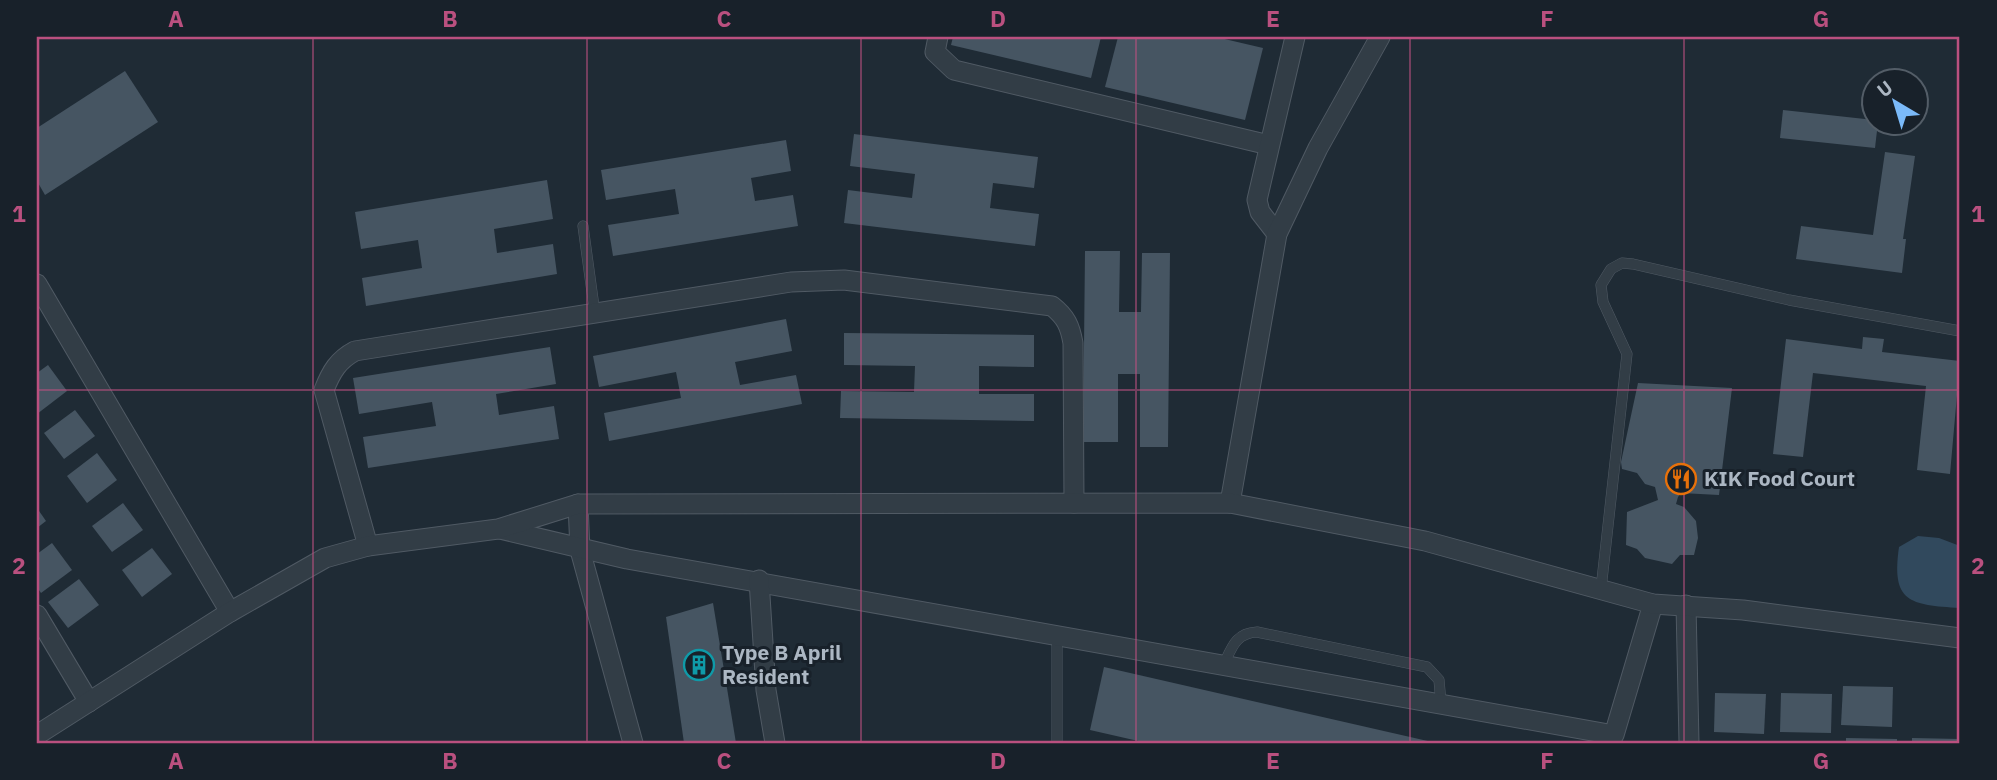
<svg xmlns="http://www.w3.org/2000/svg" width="1997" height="780" font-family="'IBM Plex Sans',sans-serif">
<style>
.water{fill:#31495d}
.building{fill:#465562}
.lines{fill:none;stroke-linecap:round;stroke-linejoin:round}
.service-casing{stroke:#505a64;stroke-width:11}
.minor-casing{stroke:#505a64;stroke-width:21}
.service{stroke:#323d46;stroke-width:10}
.minor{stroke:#323d46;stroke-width:19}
.grid{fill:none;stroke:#ba507f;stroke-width:2;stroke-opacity:0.55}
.labels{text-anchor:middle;stroke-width:6;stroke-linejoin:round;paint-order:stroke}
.poi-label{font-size:21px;font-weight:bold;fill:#acb7c3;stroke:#18212a;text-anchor:start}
.neatline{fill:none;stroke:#ba507f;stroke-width:2.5}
.grid-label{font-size:23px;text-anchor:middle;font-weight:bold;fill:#ba507f}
</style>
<rect width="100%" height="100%" fill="#1f2b35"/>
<path class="water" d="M 1918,536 L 1939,538 L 1960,546 L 1960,608 C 1909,605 1891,602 1899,547 Z"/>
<g class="building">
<path d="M 953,37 L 1101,37 L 1091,78 L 951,45 Z"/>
<path d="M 1118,37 L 1216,37 L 1263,48 L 1245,120 L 1105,87 Z"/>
<path d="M 125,71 L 158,122 L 45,195 L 37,181 L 37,128 Z"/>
<path d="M 1783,110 L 1874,120 L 1878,122 L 1875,148 L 1780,138 Z"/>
<path d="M 854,134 L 1038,157 L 1034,188 L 993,183 L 990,208 L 1039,214 L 1035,246 L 844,223 L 848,190 L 912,198 L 915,174 L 850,166 Z"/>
<path d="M 786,140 L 791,171 L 751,178 L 755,201 L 793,195 L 798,226 L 613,256 L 608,225 L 679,214 L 675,189 L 606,200 L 601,170 Z"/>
<path d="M 1885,152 L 1915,156 L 1903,239 L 1906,239 L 1902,273 L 1796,259 L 1801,226 L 1873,235 Z"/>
<path d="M 547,180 L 553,219 L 494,229 L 497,253 L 553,244 L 557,274 L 366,306 L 362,278 L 422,268 L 418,240 L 361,249 L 355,212 Z"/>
<path d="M 1085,251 L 1120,251 L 1119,312 L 1141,312 L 1142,253 L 1170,253 L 1168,447 L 1140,447 L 1140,374 L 1118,374 L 1118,442 L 1083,442 Z"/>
<path d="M 786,319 L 792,351 L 735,362 L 740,385 L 796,375 L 802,404 L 609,441 L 604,413 L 681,398 L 676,372 L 599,387 L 593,356 Z"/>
<path d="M 844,333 L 1034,335 L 1034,367 L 979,366 L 979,394 L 1034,394 L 1034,421 L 840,418 L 841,391 L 914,392 L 915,366 L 844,365 Z"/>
<path d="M 1863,337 L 1884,339 L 1882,352 L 1960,361 L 1950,474 L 1917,470 L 1926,386 L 1813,373 L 1803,457 L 1773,454 L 1786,339 L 1862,349 Z"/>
<path d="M 550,347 L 556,384 L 496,394 L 499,415 L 554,406 L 559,439 L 368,468 L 363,437 L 436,426 L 432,402 L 359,414 L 353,378 Z"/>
<path d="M 48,365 L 67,391 L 37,414 L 37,373 Z"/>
<path d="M 1638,383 L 1732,388 L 1719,495 L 1681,493 L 1678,497 L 1676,504 L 1684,507 L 1696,521 L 1698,538 L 1694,555 L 1680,555 L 1672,564 L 1645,558 L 1637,549 L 1626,545 L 1627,512 L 1658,500 L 1655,487 L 1645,484 L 1637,473 L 1622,469 L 1621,462 Z"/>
<path d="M 75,410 L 95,436 L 64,459 L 44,433 Z"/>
<path d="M 97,453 L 117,480 L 87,503 L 67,476 Z"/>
<path d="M 123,503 L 143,530 L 112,552 L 92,526 Z"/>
<path d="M 37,508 L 46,521 L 37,528 Z"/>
<path d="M 52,543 L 72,570 L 41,593 L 37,587 L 37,554 Z"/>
<path d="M 152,548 L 172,574 L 142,597 L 122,570 Z"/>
<path d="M 79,579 L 99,605 L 68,628 L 48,602 Z"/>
<path d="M 713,603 L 736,743 L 684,743 L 666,617 Z"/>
<path d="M 1104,667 L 1432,742 L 1432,743 L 1147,743 L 1090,730 Z"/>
<path d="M 1843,686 L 1893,687 L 1892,727 L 1841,725 Z"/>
<path d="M 1715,693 L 1766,694 L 1764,734 L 1714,732 Z"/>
<path d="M 1781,693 L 1832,694 L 1831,733 L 1780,732 Z"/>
<path d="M 1846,738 L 1897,739 L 1897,743 L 1846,743 Z"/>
<path d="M 1912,738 L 1960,739 L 1960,743 L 1912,743 Z"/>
</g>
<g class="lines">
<g class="service-casing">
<g id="service">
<path d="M 583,226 L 595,314"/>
<path d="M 1601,589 L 1627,354 L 1603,302 L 1601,285 L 1611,269 L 1622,263 L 1633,264 L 1789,300 L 1960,331"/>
<path d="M 1224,664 C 1232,647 1236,633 1257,632 L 1427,667 L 1439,680 L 1441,703"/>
<path d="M 1057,743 L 1057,635"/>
</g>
</g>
<g class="minor-casing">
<g id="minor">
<path d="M 938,37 L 935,52 L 954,70 L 1269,145"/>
<path d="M 1277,234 L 1260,212 L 1257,200 L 1295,37"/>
<path d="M 37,284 L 230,612"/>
<path d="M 1230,503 L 1277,234 L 1318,148 L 1380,37"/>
<path d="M 578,504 L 580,550 L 633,743"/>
<path d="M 500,529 L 627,559 L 1614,735 L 1653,604"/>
<path d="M 368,546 L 324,390 C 331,372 338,360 355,351 L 791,282 L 844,280 L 1052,306 C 1066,317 1070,326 1073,343 L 1074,503"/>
<path d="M 759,580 L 766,690 L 775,743"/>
<path d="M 1686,605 L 1689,743"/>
<path d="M 37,615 L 89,702"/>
<path d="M 37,735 L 230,612 L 325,558 L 368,546 L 498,529 L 578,504 L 1230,503 L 1425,541 L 1653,604 L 1743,610 L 1960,638"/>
</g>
</g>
<use href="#service" class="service"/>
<use href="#minor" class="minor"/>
</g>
<path class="grid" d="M 313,37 L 313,743M 587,37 L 587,743M 861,37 L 861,743M 1136,37 L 1136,743M 1410,37 L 1410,743M 1684,37 L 1684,743M 37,390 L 1960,390"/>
<defs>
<g id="restaurant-ring" transform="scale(1.575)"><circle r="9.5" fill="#18212a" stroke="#e8710a" stroke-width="1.5"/><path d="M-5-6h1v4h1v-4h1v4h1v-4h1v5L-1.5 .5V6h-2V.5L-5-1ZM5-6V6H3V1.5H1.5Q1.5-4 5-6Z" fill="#e8710a"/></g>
<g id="building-ring" transform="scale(1.575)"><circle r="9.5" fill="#18212a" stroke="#0f9aa8" stroke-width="1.5"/><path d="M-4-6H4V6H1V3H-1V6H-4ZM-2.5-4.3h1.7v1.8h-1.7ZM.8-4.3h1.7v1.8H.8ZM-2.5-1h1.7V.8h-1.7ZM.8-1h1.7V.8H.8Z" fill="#0f9aa8"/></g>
</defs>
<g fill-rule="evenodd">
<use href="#restaurant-ring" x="1681" y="479"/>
<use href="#building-ring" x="699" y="665"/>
</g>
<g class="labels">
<g class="poi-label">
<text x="1704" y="486">KIK Food Court</text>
<text x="722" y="660">Type B April<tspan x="722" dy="24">Resident</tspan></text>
</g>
</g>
<rect width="1997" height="780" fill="none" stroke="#18212a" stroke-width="77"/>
<g transform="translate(1895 102) rotate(322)"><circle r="33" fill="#18212a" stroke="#535d67" stroke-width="2"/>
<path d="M0-5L12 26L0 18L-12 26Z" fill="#7bbaf9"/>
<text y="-10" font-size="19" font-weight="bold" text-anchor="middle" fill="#acb7c3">U</text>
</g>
<rect x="38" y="38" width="1920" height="704" class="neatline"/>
<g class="grid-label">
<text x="176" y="27">A</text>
<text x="450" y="27">B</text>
<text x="724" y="27">C</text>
<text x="998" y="27">D</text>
<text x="1273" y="27">E</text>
<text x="1547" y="27">F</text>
<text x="1821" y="27">G</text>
<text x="19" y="222">1</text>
<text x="1978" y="222">1</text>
<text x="19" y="574">2</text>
<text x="1978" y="574">2</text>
<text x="176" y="769">A</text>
<text x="450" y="769">B</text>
<text x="724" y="769">C</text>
<text x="998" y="769">D</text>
<text x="1273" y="769">E</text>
<text x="1547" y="769">F</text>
<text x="1821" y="769">G</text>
</g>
</svg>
